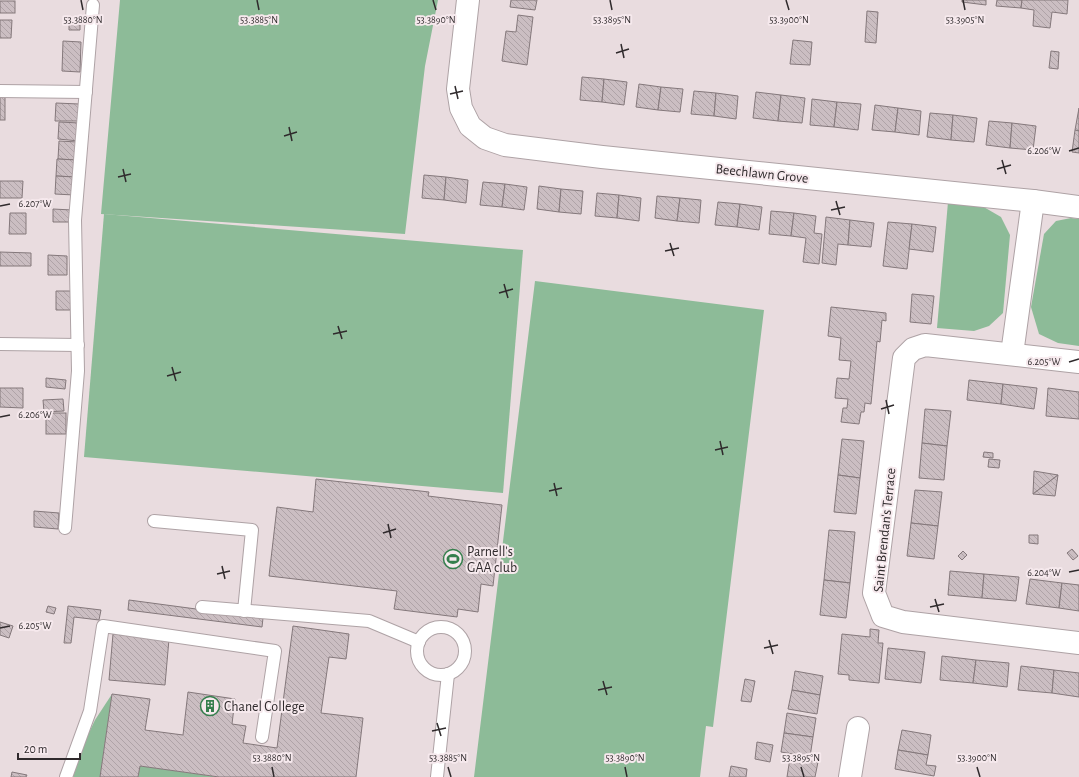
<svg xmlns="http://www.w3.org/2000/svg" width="1079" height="777" font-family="'Alegreya Sans',sans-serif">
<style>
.green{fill:#8dbb98}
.building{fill:url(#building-back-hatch);stroke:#84787b}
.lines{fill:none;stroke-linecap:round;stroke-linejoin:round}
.service-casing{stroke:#aea2a5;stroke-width:14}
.minor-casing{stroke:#aea2a5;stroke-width:24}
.service{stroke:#fff;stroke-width:12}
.minor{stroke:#fff;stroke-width:22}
.ticks{fill:none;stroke:#2f2a2c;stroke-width:1.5}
.labels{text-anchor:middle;stroke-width:4;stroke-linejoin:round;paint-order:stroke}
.street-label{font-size:14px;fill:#2f2a2c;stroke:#f6e9ed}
.poi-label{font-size:14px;fill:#2f2a2c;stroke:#f6e9ed;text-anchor:start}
.ticks-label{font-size:10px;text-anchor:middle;fill:#2f2a2c;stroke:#f6e9ed;stroke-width:4;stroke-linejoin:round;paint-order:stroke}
</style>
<defs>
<pattern id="building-back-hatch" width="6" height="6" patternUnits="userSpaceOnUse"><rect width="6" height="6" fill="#cbbec2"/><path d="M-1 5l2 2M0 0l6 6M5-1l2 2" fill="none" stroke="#afa3a7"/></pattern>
</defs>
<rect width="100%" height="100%" fill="#e9dcdf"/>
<g class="green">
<path d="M 120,0 L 438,0 L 425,66 L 405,234 L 101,214 Z"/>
<path d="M 948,202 L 982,206 L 1001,217 L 1010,235 L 1003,313 L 989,326 L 974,331 L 937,328 Z"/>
<path d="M 104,214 L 523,250 L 503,493 L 84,457 Z"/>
<path d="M 1071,218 L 1079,219 L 1079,346 L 1058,343 L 1039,334 L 1031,307 L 1044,234 L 1056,221 Z"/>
<path d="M 535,281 L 764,310 L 713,727 L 706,726 L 700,777 L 474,777 Z"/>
<path d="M 112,694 L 100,777 L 73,777 L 83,745 L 95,720 Z"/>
<path d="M 140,766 L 219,777 L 138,777 Z"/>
</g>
<g class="building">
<path d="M 511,0 L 537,0 L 535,10 L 510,7 Z"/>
<path d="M 962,0 L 986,0 L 986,5 L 962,2 Z"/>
<path d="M 997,0 L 1022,0 L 1021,8 L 996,6 Z"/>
<path d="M 1022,0 L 1068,0 L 1067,14 L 1052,12 L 1050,28 L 1033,26 L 1034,10 L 1021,8 Z"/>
<rect x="0" y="1" width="15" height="12"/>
<path d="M 867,11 L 878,12 L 876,43 L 865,42 Z"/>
<path d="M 518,15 L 533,17 L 527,65 L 502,61 L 506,31 L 516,32 Z"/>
<path d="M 0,20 L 12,20 L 11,38 L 0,38 Z"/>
<path d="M 69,20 L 80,21 L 80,30 L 69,30 Z"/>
<path d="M 793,40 L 812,42 L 810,65 L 790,64 Z"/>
<path d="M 63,41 L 81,42 L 80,72 L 62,71 Z"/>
<path d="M 1051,51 L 1059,52 L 1058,69 L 1049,68 Z"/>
<path d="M 582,77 L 604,79 L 602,102 L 580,100 Z"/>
<path d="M 604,79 L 627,82 L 624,105 L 602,102 Z"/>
<path d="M 639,84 L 661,87 L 658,110 L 636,107 Z"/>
<path d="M 661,87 L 683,89 L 680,112 L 658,110 Z"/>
<path d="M 694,91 L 716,93 L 714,116 L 691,114 Z"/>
<path d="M 756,92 L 781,95 L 778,121 L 753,118 Z"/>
<path d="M 716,93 L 738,96 L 736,119 L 714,116 Z"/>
<rect x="0" y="95" width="5" height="25"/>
<path d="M 781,95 L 805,98 L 802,123 L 778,121 Z"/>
<path d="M 812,99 L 837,102 L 834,127 L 810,125 Z"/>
<path d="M 837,102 L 861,104 L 858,130 L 834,127 Z"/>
<path d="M 56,103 L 79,104 L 78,121 L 55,121 Z"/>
<path d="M 875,105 L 898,108 L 895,132 L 872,130 Z"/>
<path d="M 898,108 L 921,111 L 919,135 L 895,132 Z"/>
<path d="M 1079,108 L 1079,131 L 1075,130 Z"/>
<path d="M 930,113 L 953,115 L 951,140 L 927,137 Z"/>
<path d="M 953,115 L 977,118 L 974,142 L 951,140 Z"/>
<path d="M 989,121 L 1012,123 L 1010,148 L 986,145 Z"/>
<path d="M 59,122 L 80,123 L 79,141 L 58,139 Z"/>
<path d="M 1012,123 L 1036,126 L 1033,150 L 1010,148 Z"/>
<path d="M 1075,130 L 1079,131 L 1079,153 L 1072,152 Z"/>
<path d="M 59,141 L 78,142 L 77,160 L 58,159 Z"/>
<path d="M 57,159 L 77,160 L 76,177 L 56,176 Z"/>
<path d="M 424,175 L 446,177 L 444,200 L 422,198 Z"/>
<path d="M 56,176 L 75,177 L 74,195 L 55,194 Z"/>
<path d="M 446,177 L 468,180 L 466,203 L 444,200 Z"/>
<path d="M 0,181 L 23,181 L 22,198 L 0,198 Z"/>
<path d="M 483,182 L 505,184 L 502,207 L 480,205 Z"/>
<path d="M 505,184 L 527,187 L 524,210 L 502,207 Z"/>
<path d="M 539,186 L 561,189 L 559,212 L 537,209 Z"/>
<path d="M 561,189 L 583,191 L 581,214 L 559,212 Z"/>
<path d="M 597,193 L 619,195 L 617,218 L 595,216 Z"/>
<path d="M 619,195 L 641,198 L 639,221 L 617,218 Z"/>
<path d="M 657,196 L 680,198 L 677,221 L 655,218 Z"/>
<path d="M 680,198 L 701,200 L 699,223 L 677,221 Z"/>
<path d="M 718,202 L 740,204 L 737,227 L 715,225 Z"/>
<path d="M 740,204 L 762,207 L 759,230 L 737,227 Z"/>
<path d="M 53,209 L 72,210 L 72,222 L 53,222 Z"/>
<path d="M 771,211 L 794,213 L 791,236 L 769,234 Z"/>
<path d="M 10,213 L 26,213 L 26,234 L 9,234 Z"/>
<path d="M 794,213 L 816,216 L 814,233 L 822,234 L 819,264 L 803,262 L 806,238 L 791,236 Z"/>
<path d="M 826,217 L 850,220 L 848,245 L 838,244 L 836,265 L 822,263 Z"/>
<path d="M 850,220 L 874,223 L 871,247 L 848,245 Z"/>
<path d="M 888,222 L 912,224 L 907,269 L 883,266 Z"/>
<path d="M 912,224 L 936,227 L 933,252 L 909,249 Z"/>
<path d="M 0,252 L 31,253 L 31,266 L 0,266 Z"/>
<path d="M 48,255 L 67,256 L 67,275 L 48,275 Z"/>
<path d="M 56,291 L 73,291 L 72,310 L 56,310 Z"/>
<path d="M 912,294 L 934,296 L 931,324 L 910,322 Z"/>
<path d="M 831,307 L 886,313 L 886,321 L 882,320 L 880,342 L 877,341 L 871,404 L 865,403 L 864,412 L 861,412 L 859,424 L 841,422 L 843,408 L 847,408 L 848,399 L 835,398 L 837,378 L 849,379 L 851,361 L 839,360 L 841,338 L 828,336 Z"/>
<path d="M 46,378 L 66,380 L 65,389 L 46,387 Z"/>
<path d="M 969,380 L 1003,384 L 1001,404 L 967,400 Z"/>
<path d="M 1003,384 L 1037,388 L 1034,409 L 1001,404 Z"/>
<path d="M 0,388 L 23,388 L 23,408 L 0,407 Z"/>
<path d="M 1048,388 L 1079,392 L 1079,419 L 1046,416 Z"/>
<path d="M 63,399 L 64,411 L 44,412 L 43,400 Z"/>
<path d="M 925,409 L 951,411 L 947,446 L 922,443 Z"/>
<rect x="46" y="413" width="20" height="21"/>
<path d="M 842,439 L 864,441 L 860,478 L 838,475 Z"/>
<path d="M 922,443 L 947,446 L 944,480 L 919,478 Z"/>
<path d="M 984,452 L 993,453 L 993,458 L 983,457 Z"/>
<path d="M 989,459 L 1000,460 L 999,468 L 988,467 Z"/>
<path d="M 1034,471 L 1058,475 L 1033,494 Z"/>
<path d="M 838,475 L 860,478 L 856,514 L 834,512 Z"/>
<path d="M 1058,475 L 1055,496 L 1033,494 Z"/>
<path d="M 316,479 L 429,492 L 428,496 L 502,505 L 493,586 L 481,584 L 478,612 L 458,609 L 457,617 L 394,609 L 397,591 L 269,576 L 277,507 L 313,512 Z"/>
<path d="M 915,490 L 942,492 L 938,526 L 911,523 Z"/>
<path d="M 34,511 L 59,513 L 58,529 L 34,527 Z"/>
<path d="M 911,523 L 938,526 L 934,559 L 907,556 Z"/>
<path d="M 829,530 L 855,532 L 850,583 L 824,580 Z"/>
<path d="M 1029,535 L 1038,535 L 1038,544 L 1029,543 Z"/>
<path d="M 1072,549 L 1078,556 L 1073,560 L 1067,553 Z"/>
<path d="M 963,551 L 967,555 L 962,560 L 958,556 Z"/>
<path d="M 950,571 L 984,574 L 982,598 L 948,595 Z"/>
<path d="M 984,574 L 1019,577 L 1016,601 L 982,598 Z"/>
<path d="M 1030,579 L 1062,583 L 1059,608 L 1026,604 Z"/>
<path d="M 824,580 L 850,583 L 846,618 L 820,615 Z"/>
<path d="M 1062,583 L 1079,585 L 1079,611 L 1059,608 Z"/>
<path d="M 129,600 L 263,618 L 262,627 L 128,610 Z"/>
<path d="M 48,606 L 56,608 L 54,614 L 46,612 Z"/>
<path d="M 68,606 L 101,610 L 99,620 L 74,617 L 71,643 L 64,643 Z"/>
<path d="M 0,622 L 13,626 L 9,638 L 0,635 Z"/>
<path d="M 293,626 L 349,634 L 346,659 L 329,657 L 321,713 L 363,718 L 356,777 L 219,777 L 140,766 L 138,777 L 100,777 L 112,694 L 150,699 L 145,730 L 183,735 L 188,692 L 235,699 L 232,724 L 246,726 L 243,743 L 277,748 Z"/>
<path d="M 870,629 L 879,630 L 878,643 L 883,643 L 879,683 L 849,680 L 849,675 L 838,674 L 842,634 L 870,637 Z"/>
<path d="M 113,634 L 169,639 L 165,685 L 109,680 Z"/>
<path d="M 888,648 L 925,652 L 921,683 L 885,679 Z"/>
<path d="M 942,656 L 976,660 L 973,683 L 940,680 Z"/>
<path d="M 976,660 L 1009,663 L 1007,687 L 973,683 Z"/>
<path d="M 1021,666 L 1054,670 L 1052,693 L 1018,690 Z"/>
<path d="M 1054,670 L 1079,673 L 1079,697 L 1052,693 Z"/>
<path d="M 795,671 L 823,676 L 820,695 L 792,690 Z"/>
<path d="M 745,679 L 755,681 L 751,702 L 741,701 Z"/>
<path d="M 792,690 L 820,695 L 817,714 L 788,709 Z"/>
<path d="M 787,713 L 816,718 L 813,737 L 784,733 Z"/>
<path d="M 902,730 L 931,735 L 928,755 L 898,750 Z"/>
<path d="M 784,733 L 813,737 L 810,757 L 781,752 Z"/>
<path d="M 757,742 L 773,745 L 770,762 L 755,759 Z"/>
<path d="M 898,750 L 928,755 L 926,765 L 936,766 L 934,776 L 895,769 Z"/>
<path d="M 790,758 L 818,762 L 815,777 L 787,777 Z"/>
<path d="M 731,766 L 747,769 L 746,777 L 729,777 Z"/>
<path d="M 12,772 L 27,775 L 26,777 L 11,777 Z"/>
</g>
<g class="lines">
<g class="service-casing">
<g id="service">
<path d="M 0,91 L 86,92"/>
<path d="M 0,344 L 78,345"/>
<path d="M 154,521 L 252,530 L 244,611"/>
<path d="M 65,528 L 78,371 L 75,220 L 93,5"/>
<path d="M 202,607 L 369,621 L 419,642"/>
<circle cx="441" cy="651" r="24"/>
<path d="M 66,777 L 90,711 L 103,626 L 275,651 L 262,737"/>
<path d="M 437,777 L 448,674"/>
</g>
</g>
<g class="minor-casing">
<g id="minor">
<path d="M 468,0 L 458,89 L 461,108 L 470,126 L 485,138 L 505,145 L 602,157 L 1033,201 L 1079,207"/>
<path d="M 1012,354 L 1033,201"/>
<path d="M 1079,362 L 925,345 L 913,349 L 904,358 L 874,593 L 883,616 L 903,622 L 1079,643"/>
<path d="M 850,777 L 858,728"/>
</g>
</g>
<use href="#service" class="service"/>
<use href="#minor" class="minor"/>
</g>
<path class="ticks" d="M 81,0 L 83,10M 257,0 L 259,10M 433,0 L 436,10M 610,0 L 612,10M 786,0 L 789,10M 963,0 L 965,10M 621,44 L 624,58M 616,53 L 629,49M 455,86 L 458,99M 450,94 L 463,91M 289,127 L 292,141M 284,136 L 297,132M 1069,151 L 1079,148M 1002,160 L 1006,174M 123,169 L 126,182M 997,169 L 1011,165M 118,177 L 131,174M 836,201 L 840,215M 0,206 L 10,204M 831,210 L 845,207M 670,243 L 674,256M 665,251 L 679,248M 504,284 L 508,298M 499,293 L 513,289M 338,326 L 342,339M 333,334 L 347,331M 1069,362 L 1079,359M 172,367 L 176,381M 167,376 L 181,372M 886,400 L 889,414M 881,409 L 894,405M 0,417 L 10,415M 720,441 L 723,455M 715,450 L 728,447M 554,483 L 557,496M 549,491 L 562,488M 388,524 L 391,538M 383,533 L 396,529M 222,566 L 225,579M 1069,572 L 1079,570M 217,574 L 230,571M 935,599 L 939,612M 930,607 L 944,604M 0,628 L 10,626M 769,640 L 773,654M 764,648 L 778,645M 603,681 L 607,695M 598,690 L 612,687M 437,723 L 441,736M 432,731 L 446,728M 272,767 L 274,777M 448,767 L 451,777M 625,767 L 627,777M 801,767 L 804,777M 977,767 L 980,777"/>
<defs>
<g id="stadium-ring" transform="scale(1)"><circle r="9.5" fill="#f6e9ed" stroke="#357f4d" stroke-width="1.5"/><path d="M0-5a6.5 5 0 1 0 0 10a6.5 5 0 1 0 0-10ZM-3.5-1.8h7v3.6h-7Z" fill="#357f4d"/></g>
<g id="building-ring" transform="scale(1)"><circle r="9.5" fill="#f6e9ed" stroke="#357f4d" stroke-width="1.5"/><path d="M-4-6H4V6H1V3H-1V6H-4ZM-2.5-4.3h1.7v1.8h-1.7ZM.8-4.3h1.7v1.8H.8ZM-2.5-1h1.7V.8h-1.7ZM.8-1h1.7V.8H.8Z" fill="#357f4d"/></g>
</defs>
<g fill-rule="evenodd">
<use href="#stadium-ring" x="453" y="559"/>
<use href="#building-ring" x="210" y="706"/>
</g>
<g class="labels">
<g class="street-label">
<text transform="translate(762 173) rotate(6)" y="5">Beechlawn Grove</text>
<text transform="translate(884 530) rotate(-84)" y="5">Saint Brendan's Terrace</text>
</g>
<g class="poi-label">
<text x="467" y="556">Parnell's<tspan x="467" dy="16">GAA club</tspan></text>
<text x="224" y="711">Chanel College</text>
</g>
</g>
<g class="ticks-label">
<text x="436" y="23">53.3890°N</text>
<text x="83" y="23">53.3880°N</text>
<text x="259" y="23">53.3885°N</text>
<text x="612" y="23">53.3895°N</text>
<text x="789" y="23">53.3900°N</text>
<text x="965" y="23">53.3905°N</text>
<text x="1044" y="154">6.206°W</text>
<text x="35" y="207">6.207°W</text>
<text x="1044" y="365">6.205°W</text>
<text x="35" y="418">6.206°W</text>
<text x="1044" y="576">6.204°W</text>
<text x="35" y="629">6.205°W</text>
<text x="272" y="761">53.3880°N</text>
<text x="448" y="761">53.3885°N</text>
<text x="625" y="761">53.3890°N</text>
<text x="801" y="761">53.3895°N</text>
<text x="977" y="761">53.3900°N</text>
</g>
<path d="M18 753v6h62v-6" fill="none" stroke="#2f2a2c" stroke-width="2"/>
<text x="24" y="753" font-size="12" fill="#2f2a2c" stroke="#f6e9ed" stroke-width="3" paint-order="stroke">20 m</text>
</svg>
